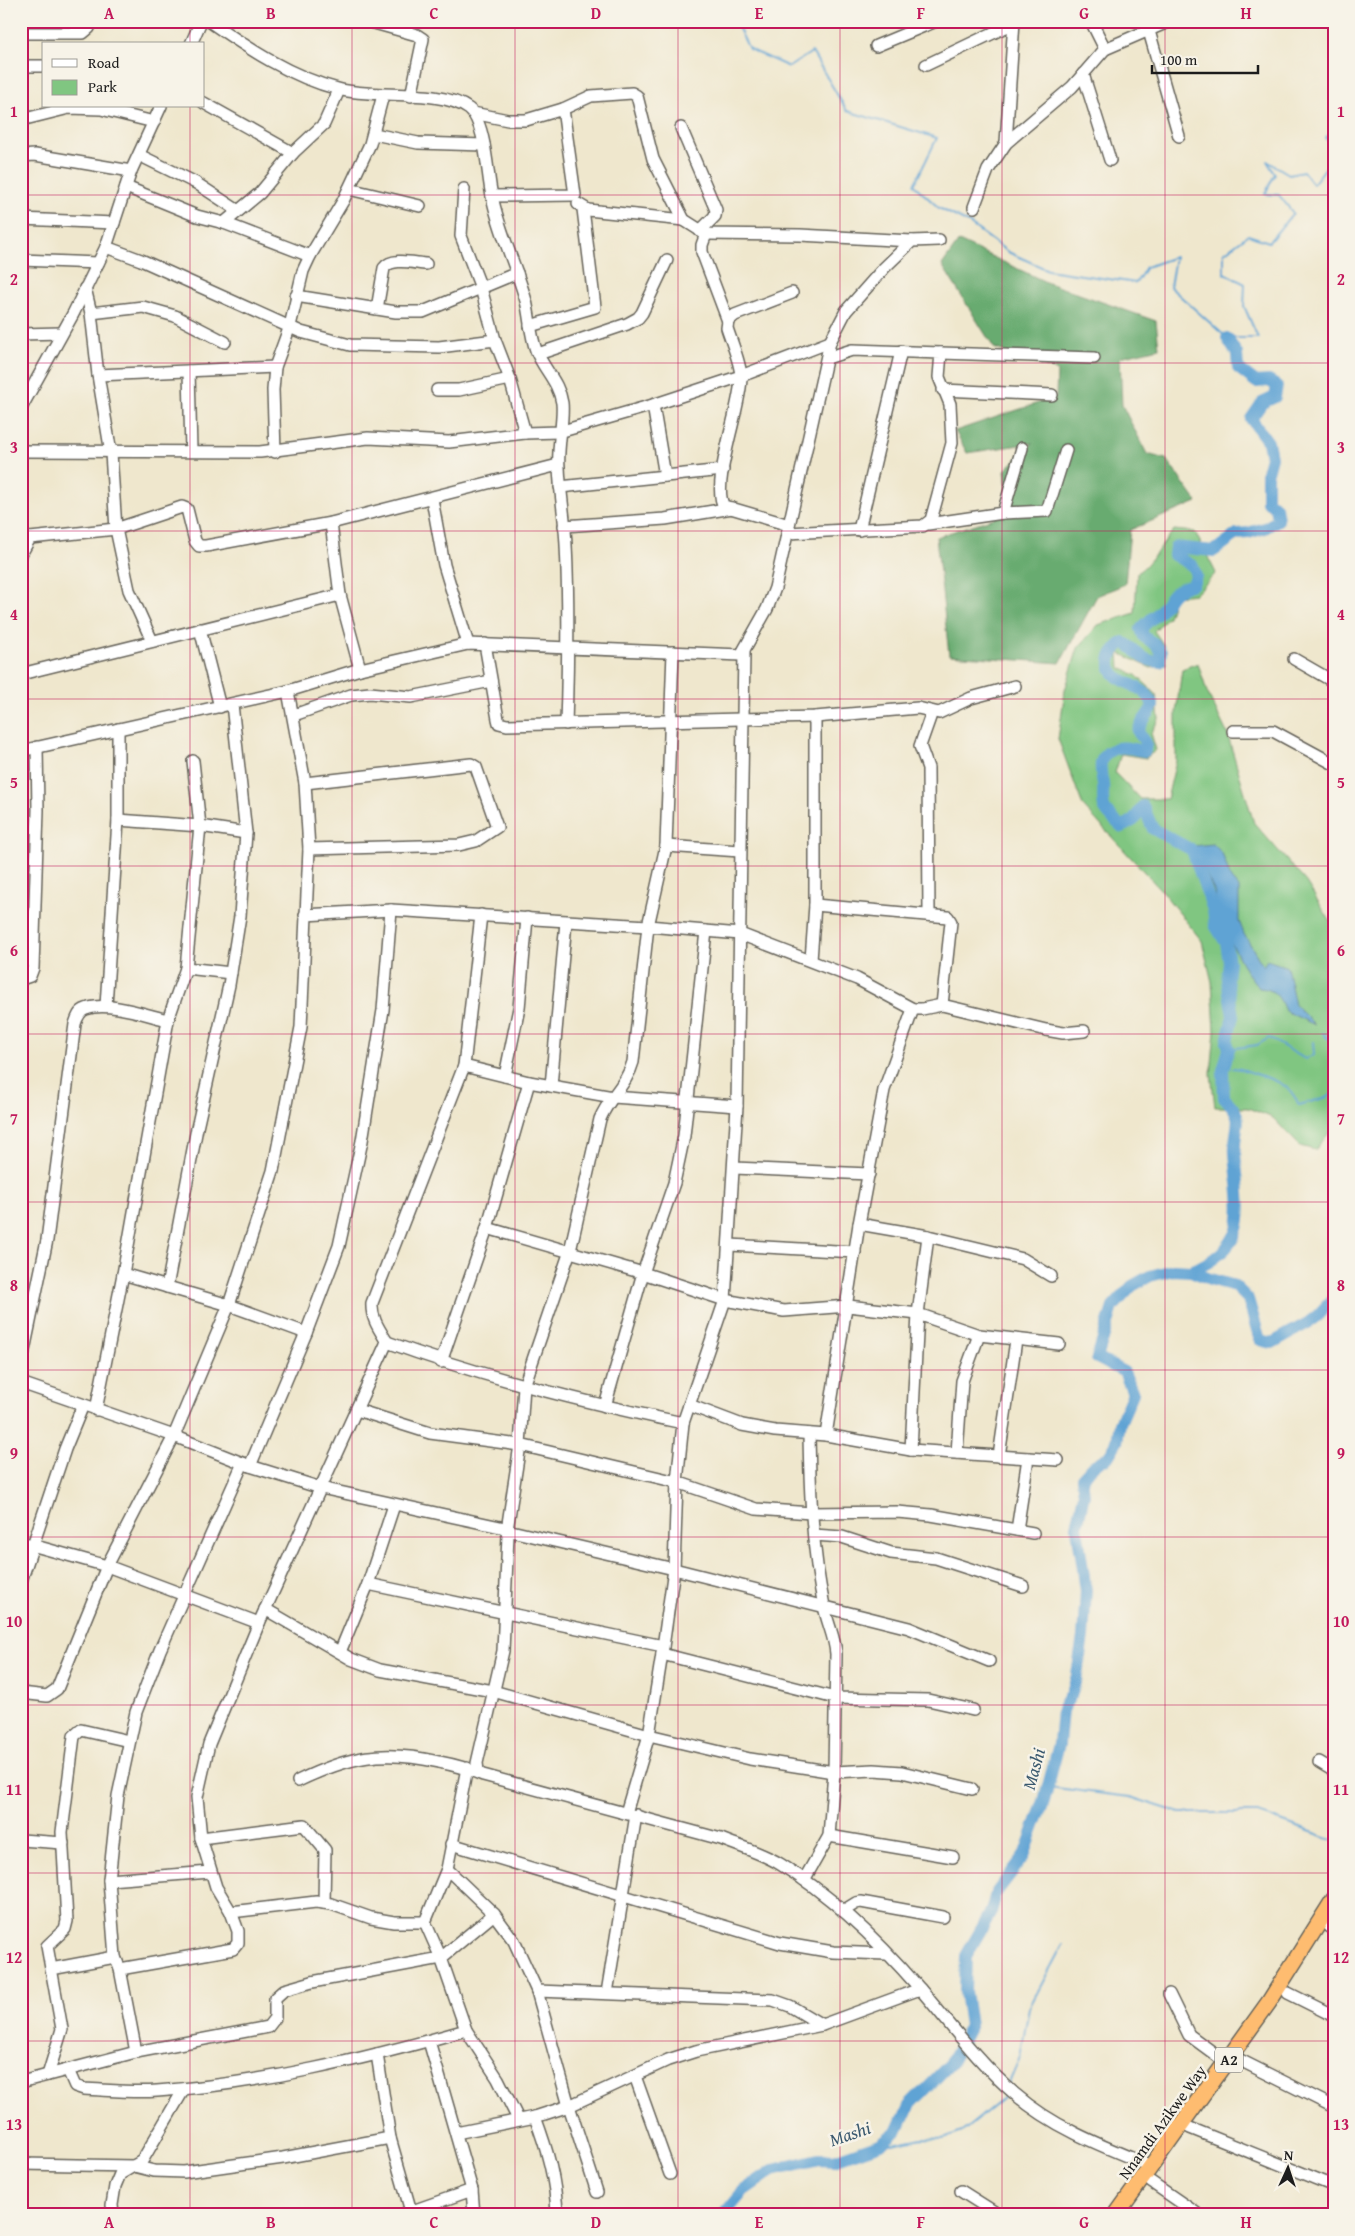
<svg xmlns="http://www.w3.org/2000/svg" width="1355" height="2236" font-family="'Gentium Book Plus',serif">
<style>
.green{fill:#80c681;stroke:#4e714e}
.forest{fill:#68ab6f;stroke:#426446}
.water{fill:#5ea3d4;stroke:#3d6078}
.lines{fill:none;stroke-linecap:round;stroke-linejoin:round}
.stream{stroke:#5ea3d4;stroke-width:2}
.river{stroke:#5ea3d4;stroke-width:12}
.minor-casing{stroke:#66635a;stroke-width:14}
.highway-casing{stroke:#66635a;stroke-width:18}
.minor{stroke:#fff;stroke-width:11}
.highway{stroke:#febc70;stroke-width:15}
.grid{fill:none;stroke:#c2185b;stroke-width:1;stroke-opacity:0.55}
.labels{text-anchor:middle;stroke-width:5;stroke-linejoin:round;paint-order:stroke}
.shield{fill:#f7f3e8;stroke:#5e5c59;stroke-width:1}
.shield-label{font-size:15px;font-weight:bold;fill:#1c1c1c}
.street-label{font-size:16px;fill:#1c1c1c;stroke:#f7f3e8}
.water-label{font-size:18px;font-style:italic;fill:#3a596f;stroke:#f7f3e8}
.neatline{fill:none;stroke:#c2185b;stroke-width:2}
.grid-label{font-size:16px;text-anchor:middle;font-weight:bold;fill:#c2185b}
</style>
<rect width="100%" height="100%" fill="#f7f3e8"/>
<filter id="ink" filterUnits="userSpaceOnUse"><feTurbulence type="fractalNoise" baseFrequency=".02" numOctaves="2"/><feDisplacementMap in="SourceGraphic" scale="10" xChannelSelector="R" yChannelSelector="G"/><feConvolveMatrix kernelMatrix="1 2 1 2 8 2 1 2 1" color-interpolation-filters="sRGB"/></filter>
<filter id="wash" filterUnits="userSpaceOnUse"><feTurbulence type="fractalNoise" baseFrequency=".0096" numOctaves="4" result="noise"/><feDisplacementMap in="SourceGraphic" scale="20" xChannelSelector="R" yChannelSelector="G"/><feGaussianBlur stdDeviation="1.12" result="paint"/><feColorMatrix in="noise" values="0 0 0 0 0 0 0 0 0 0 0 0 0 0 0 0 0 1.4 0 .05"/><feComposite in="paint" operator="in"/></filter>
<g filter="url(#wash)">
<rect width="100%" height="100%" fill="#efe7cd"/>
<path class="green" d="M 1174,530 L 1195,532 L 1216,573 L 1196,594 L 1175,596 L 1168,617 L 1154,631 L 1163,644 L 1166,664 L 1151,668 L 1119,653 L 1120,668 L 1136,675 L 1156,694 L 1159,719 L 1151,733 L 1156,750 L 1146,758 L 1121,754 L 1115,773 L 1140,799 L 1167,799 L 1176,761 L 1176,713 L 1182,669 L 1198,663 L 1207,692 L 1227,733 L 1254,823 L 1306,882 L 1334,927 L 1334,1127 L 1315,1150 L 1300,1146 L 1273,1118 L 1248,1108 L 1215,1107 L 1211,1074 L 1215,1031 L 1212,982 L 1202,941 L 1160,889 L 1083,806 L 1058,739 L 1065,690 L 1078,648 L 1098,625 L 1135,613 L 1137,573 C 1152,562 1162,544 1174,530 Z"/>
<path class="forest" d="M 959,241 L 1048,283 L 1156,321 L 1159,348 L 1120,357 L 1122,405 L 1147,454 L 1166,459 L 1197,502 L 1130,530 L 1125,584 L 1097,596 L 1060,663 L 949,655 L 936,537 L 1009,513 L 1005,470 L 1033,443 L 967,453 L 955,431 L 1056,397 L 1057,371 L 994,348 L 942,265 Z"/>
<path class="water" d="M 1213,844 L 1222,853 L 1231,879 L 1239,888 L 1239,921 L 1244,934 L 1263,966 L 1267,960 L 1287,967 L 1295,1005 L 1315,1025 L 1285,1011 C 1279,996 1275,989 1259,988 L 1246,971 L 1228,937 L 1217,924 L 1214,891 L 1193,846 Z"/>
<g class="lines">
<g class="stream">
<path d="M 735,21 L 749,49 L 789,67 L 812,52 L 847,111 L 937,138 L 914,185 L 939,208 L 970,224 L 1008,252 L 1048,270 L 1136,283 L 1146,267 L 1175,257 L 1170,287 L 1227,338 L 1258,338 L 1244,306 L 1245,284 L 1224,273 L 1224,253 L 1248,235 L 1269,242 L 1293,213 L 1279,195 L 1265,194 L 1275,174 L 1267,161 L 1289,174 L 1303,171 L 1313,184 L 1334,157"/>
<path d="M 1334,131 L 1325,138 L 1334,146"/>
<path d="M 1323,1033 L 1334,1046"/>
<path d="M 1229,1049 L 1257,1045 L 1269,1038 L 1305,1059 L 1314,1054 L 1313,1042"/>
<path d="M 1232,1068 C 1241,1068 1247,1071 1256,1074 C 1276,1080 1290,1084 1299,1105 L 1328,1097 L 1334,1093"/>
<path d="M 1048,1787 L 1130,1797 L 1180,1813 L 1258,1813 L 1334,1840"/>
<path d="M 1009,2083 L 1020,2057 L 1029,2008 L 1063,1944"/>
<path d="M 880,2144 L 892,2144 L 922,2138 L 944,2139 L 962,2132 L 1002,2099 L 1005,2092"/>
</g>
<g class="river">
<path d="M 1191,1271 C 1255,1244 1239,1208 1235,1153 C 1233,1125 1248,1120 1224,1098 L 1223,1070 L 1229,1049 L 1227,1042 L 1233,1016 L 1227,980 L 1229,962 L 1226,943 L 1215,925 L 1213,910 L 1192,850 L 1153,829 L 1143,806 L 1134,820 L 1122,827 C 1116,821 1107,815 1104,807 C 1102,800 1104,791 1103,784 C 1100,768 1097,756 1114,749 C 1122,745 1136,750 1145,751 L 1146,743 L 1138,732 C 1140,722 1148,716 1153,706 C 1152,703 1150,698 1148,696 C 1137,682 1113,683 1110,665 C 1109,655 1116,648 1123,642 C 1139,650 1139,661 1160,662 L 1161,652 L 1155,644 L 1144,637 L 1141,629 C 1147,622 1153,618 1159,612 C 1174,596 1167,592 1193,584 L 1196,576 L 1193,566 L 1174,555 L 1175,547 L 1214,551 L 1237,534 L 1248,533 L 1265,528 L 1278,520 L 1276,507 L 1267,502 L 1267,472 L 1271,457 L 1268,442 L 1251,419 L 1262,403 L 1275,397 L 1277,386 L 1269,381 L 1256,382 L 1238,368 L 1237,354 L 1227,338"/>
<path d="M 723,2215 L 743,2191 L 773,2170 L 819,2159 L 834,2160 L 880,2144 L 898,2130 L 909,2106 L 950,2064 L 970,2026 L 965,1992 L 966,1956 L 991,1912 L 996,1893 L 1024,1856 L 1044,1801 L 1059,1744 L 1062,1710 L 1072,1693 L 1077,1675 L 1083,1637 L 1086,1591 L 1077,1527 L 1084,1494 L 1082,1478 L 1093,1466 L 1108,1457 L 1117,1442 L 1120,1423 L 1133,1393 L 1124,1372 L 1097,1358 L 1113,1307 L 1132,1286 L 1150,1276 L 1173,1270 L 1191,1271 L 1210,1279 L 1235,1286 L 1248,1299 L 1260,1340 L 1272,1343 L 1313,1320 L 1334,1298"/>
</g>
</g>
</g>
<g filter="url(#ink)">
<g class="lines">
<g class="minor-casing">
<g id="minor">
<path d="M 209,21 C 249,49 291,77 338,89 C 374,99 441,88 469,109 C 486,122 487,175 492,196 C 499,232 516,265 526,301 C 530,317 530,334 536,350 C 543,369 559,382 562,403 C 564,420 557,447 559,467 C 560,493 565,519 566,545 C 569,604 568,664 566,724"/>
<path d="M 367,21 L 417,35 L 423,39 L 411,96"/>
<path d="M 1091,21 L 1105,49"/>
<path d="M 1149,31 L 1179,136"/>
<path d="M 21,33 L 83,33 L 89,28 L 91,21"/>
<path d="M 191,44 L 201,21"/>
<path d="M 876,46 L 936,21"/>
<path d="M 926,65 L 1014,23"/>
<path d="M 21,66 L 44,66"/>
<path d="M 1083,74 L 1110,160"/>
<path d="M 204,103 L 293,153"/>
<path d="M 473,113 L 508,120 L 526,120 L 563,109 L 591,96 L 632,93 L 637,96 L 653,159 L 684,220 L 706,234 L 800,235 L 912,241"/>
<path d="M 21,120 L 69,108 L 101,109 L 154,122"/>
<path d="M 681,128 L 716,210 L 715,216 L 700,231"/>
<path d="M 374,134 L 418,143 L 484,145"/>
<path d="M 1006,143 L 1014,21"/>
<path d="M 139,155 L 196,183 L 237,210"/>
<path d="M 21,156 L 35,155 L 131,171"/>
<path d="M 126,187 L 197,216 L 224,223 L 260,193 L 293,153 L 324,124 L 339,90"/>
<path d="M 349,189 L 420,206"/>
<path d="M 464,189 L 461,236 L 481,288 L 495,340"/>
<path d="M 492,196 L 575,195 L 563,109"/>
<path d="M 578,204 L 588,210 L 684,220"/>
<path d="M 974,207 L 988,170 L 1006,143 L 1072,87 L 1105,49 L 1170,21"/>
<path d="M 21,219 L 114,223"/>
<path d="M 224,223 L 310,256"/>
<path d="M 706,234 L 702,245 L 702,252 L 728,321"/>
<path d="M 106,247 L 141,260 L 301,332 L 350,345 L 439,347 L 495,340 L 510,379 L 525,433"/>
<path d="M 21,260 L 98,263"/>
<path d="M 85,288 L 91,313 L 98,375 L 111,453 L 116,529 L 129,590 L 152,641"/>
<path d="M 296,296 L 396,312 L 423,312 L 517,273"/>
<path d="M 377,309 L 384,268 C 392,257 413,263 426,264"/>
<path d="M 91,313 L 143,307 L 175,316 L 225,342"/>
<path d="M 530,326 L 595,307 L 583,209"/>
<path d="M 21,334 L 62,333"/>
<path d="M 941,353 L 1094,358"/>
<path d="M 538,354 L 627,324 L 638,318 L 642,313 L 667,260"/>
<path d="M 189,371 L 191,451"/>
<path d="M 98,375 L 275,367"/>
<path d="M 437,390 L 459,390 L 510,379"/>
<path d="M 943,390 L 1052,395"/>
<path d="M 653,405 L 665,476"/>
<path d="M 21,408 L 73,314 L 106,247 L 131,171 L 161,106"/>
<path d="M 21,451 L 260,452 L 368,438 L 449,442 L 525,433 L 559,432 L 653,405 L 741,376 L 830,342"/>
<path d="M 275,452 L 273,390 L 275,367 L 290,326 L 303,271 L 310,256 L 343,201 L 370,144 L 383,95"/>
<path d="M 560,487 L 723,470"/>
<path d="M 432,499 L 444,565 L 468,644"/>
<path d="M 1003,513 L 1022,448"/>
<path d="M 331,523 L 340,595 L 360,669"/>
<path d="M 928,524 L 1003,513 L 1047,511 L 1066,450"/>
<path d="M 789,525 L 724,506 C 710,485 742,404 741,377 C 741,364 731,341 727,328 L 728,321 L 735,315 L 792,293"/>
<path d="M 564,526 L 665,519 L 732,508"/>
<path d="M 859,530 L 901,351"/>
<path d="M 788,533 L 923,526 L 931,520 L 952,443 L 950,404 L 939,377 L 941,353 L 852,350 L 827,358"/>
<path d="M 21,537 L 30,538 L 116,529 L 182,507 L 187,509 L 195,541 L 199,546 L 206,546 L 331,523 L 558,465"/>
<path d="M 21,554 L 30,538"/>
<path d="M 200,629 L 220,707"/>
<path d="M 485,644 L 498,719 L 499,723 L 507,725 L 815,717 L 918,708 L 939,713 L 971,698 L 1015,686"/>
<path d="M 673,652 L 666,846 L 648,926 L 633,1062 C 627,1084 609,1097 600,1119 L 570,1251 L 524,1386 L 520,1445 L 507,1530 L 674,1569 L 909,1628 L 989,1661"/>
<path d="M 1294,659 L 1334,682"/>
<path d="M 21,674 L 340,595"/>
<path d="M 294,715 L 351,695 L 370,693 L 411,697 L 491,681"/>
<path d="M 1233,731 L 1273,731 L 1334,764"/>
<path d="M 21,751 L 288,691 L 360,669 L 468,644 L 741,655 L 767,609 L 775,588 L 830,342 L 846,311 L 884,268 L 912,241 L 939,240"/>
<path d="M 305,783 L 471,764 L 476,767 L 497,827 L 476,841 L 459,845 L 309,849"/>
<path d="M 118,820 L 200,826 L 246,833"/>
<path d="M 666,846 L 740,851"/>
<path d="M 815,905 L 948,917 L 951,922 L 942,1005"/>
<path d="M 305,915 L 391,910 L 648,926 L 740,934 L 857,979 L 913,1009 L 922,1009 L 942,1005 L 1046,1030 L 1063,1033 L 1084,1031"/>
<path d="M 481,915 L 464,1066 L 372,1303 C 371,1318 379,1329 387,1342 C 483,1377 582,1402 683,1423"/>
<path d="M 929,915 L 928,768 L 920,746 L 932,712"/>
<path d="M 811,960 L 815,905 L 815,717"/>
<path d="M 186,968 L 231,973"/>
<path d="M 21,979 L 30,976 L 33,968 L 38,810 L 37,747"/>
<path d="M 106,1006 L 118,820 L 118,729"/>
<path d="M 464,1066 L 529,1082 L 613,1097 L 737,1106"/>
<path d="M 505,1076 L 519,1008 L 527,918"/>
<path d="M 551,1086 L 566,922"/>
<path d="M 734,1168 L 869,1174"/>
<path d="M 859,1224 L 928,1236 L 1023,1259 L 1051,1276"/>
<path d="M 487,1228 L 643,1273 L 725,1300 L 784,1311 L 848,1306 L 918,1314 L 979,1335 L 1059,1344"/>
<path d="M 730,1245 L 855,1252"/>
<path d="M 123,1274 L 229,1305 L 306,1333"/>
<path d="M 167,1287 L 197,1128 L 229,985 L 240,916 L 246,833 L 232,704"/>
<path d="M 441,1362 L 487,1228 L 529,1082"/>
<path d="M 21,1365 L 47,1240 L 75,1024 C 77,1018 79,1011 86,1009 C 108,1001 146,1015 168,1020"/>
<path d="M 21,1383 L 174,1436 L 250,1466 L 321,1488 L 505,1528 L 508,1535 L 503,1651 L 477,1763 L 478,1771"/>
<path d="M 689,1405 L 742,1425 L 775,1431 L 826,1435 L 911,1450 L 1058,1460"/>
<path d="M 605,1406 L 643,1273 L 674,1183 L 684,1136 L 706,931"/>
<path d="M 96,1410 L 123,1274 L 168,1020 L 186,968 L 200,826 L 193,761"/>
<path d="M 357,1410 L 430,1433 L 520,1445 L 677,1482 L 756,1509 L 811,1513 L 897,1512 L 931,1515 L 1033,1533"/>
<path d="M 826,1435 L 859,1224 L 884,1090 L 913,1009"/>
<path d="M 911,1450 L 918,1314 L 928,1236"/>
<path d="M 957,1453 L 962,1381 L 979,1335"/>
<path d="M 999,1456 L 1016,1340"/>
<path d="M 250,1466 L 306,1333 L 339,1246 L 362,1141 L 383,1010 L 391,910"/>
<path d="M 1017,1530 L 1028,1458"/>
<path d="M 814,1535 L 842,1537 L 891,1553 L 936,1558 L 1023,1586"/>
<path d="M 21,1542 L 107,1566 L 259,1623"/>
<path d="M 21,1581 L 65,1449 L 83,1405"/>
<path d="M 368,1584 L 663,1646"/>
<path d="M 265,1609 L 351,1659 L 380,1670 L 493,1691 L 649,1735 L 750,1759 L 834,1772 L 874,1770 L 902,1772 L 972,1789"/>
<path d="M 340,1652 L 368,1584 L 394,1505"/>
<path d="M 662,1654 L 835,1698 L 928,1700 L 973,1710"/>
<path d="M 21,1693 L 47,1696 L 57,1689 L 107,1566 L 174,1436 L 229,1305 L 273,1171 L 301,1027 L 309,849 L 305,783 L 288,691"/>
<path d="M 1319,1762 L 1334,1771"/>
<path d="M 467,1768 L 447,1869 L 425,1922 L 441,1958 L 466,2030 L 498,2079 L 518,2119"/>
<path d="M 298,1781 C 350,1756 382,1749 439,1762 C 455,1765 469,1769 483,1775 L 721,1839 C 741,1847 762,1853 780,1864 C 832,1895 882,1945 921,1990 C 951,2025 980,2064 1015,2094 C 1054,2128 1104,2147 1151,2166"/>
<path d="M 626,1813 L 649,1735 L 662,1654 L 674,1569 L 677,1482 L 683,1423 L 725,1300 L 737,1106 L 744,652"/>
<path d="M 829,1836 L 953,1857"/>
<path d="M 201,1838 L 304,1825 L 325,1850 L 324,1903"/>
<path d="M 21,1840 L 63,1843"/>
<path d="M 451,1844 L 780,1943 L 833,1952 L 886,1954"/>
<path d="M 447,1869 L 494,1914 L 514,1941 L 537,1991 L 569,2106 L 597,2192"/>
<path d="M 109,1880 L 210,1872"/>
<path d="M 804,1880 L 829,1836 L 834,1772 L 836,1654 C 835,1637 827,1623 824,1606 C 812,1550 810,1492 809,1434"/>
<path d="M 843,1911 L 856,1903 L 861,1902 L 943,1917"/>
<path d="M 231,1912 L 316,1902 L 331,1904 L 371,1918 L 394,1922 L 425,1922"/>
<path d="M 1329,1927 L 1334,1929"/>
<path d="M 51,1969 L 115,1957"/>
<path d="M 120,1969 L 233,1949 L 238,1943 L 238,1931 L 231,1912 L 216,1887 L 201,1838 L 197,1797 L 209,1744 L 259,1623 L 387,1342"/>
<path d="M 537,1991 L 773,2000 L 790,2006 L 822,2025"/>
<path d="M 607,1993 L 636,1815"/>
<path d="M 1288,1993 L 1334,2016"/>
<path d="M 1169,1994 L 1189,2035 L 1227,2063"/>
<path d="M 429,2041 L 472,2190 L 474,2215"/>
<path d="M 136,2052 L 120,1969 L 115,1957 L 109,1880 L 118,1796 L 136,1712 L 160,1650 L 243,1463"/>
<path d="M 377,2054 L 390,2138 L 412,2215"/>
<path d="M 1240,2060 L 1334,2107"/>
<path d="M 68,2070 L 75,2086 L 84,2089 C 108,2090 133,2093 157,2091 C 262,2084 365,2059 466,2030"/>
<path d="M 48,2075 L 62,2029 L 47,1946 L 65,1929 L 67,1921 L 62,1832 L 74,1736 L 81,1730 L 129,1741"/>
<path d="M 635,2076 L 670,2174"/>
<path d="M 21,2082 L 136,2052 L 268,2027 L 275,2018 L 275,1998 L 284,1990 L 312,1982 L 441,1958 L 494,1914"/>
<path d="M 535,2117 C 547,2149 556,2180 557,2215"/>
<path d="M 1190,2128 L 1334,2186"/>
<path d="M 456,2133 L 535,2117 L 569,2106 L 668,2060 L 696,2051 L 822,2025 L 920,1989"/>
<path d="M 21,2164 L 134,2166 L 154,2171 L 184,2172 L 283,2158 L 390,2138"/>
<path d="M 1151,2182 L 1199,2215"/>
<path d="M 961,2191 L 999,2215"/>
<path d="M 113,2215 L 112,2205 L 115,2186 L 120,2174 L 142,2161 L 184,2089"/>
<path d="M 401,2215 L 472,2190"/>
</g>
</g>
<g class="highway-casing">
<path id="highway" d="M 1116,2215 L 1269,2002 L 1334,1899"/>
</g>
<use href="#minor" class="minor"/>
<use href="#highway" class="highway"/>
</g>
</g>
<path class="grid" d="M 190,21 L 190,44M 352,21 L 352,2215M 515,21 L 515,2215M 678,21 L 678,2215M 840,21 L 840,2215M 1002,21 L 1002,2215M 1165,21 L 1165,2215M 190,106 L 190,2215M 21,195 L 1334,195M 21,363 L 1334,363M 21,531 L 1334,531M 21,699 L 1334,699M 21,866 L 1334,866M 21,1034 L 1334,1034M 21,1202 L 1334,1202M 21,1370 L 1334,1370M 21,1537 L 1334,1537M 21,1705 L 1334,1705M 21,1873 L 1334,1873M 21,2041 L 1334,2041"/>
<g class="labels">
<rect class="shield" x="1215" y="2047.5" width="28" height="25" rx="4"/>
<g class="shield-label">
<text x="1229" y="2065">A2</text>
</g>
<g class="street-label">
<text transform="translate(1162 2122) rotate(-54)" y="6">Nnamdi Azikwe Way</text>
</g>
<g class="water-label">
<text transform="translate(1034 1769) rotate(-75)" y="6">Mashi</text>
<text transform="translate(850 2134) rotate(-19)" y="6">Mashi</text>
</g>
</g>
<rect width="1355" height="2236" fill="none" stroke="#f7f3e8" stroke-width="55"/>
<rect x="42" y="42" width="162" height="65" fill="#f7f3e8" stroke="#9f9d96"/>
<rect x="52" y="59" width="25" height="8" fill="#ffffff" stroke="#9f9d96"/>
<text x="88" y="68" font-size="15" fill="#1c1c1c">Road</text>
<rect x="52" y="80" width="25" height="15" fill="#80c681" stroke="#9f9d96"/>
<text x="88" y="92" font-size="15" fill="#1c1c1c">Park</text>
<g transform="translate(1288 2168) rotate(3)" stroke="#f7f3e8" stroke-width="4" paint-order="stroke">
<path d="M0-4L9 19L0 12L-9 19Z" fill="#1c1c1c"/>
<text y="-8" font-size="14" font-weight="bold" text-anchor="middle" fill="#1c1c1c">N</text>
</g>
<path d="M1152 65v8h106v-8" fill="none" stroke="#1c1c1c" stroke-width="2.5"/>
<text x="1160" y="65" font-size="15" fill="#1c1c1c" stroke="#f7f3e8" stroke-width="4" paint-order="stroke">100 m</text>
<rect x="28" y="28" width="1300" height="2180" class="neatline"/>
<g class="grid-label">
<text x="109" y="19">A</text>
<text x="271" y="19">B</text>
<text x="434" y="19">C</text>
<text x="596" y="19">D</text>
<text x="759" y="19">E</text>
<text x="921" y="19">F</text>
<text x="1084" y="19">G</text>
<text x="1246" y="19">H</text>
<text x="14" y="117">1</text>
<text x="1341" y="117">1</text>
<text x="14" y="285">2</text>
<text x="1341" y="285">2</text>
<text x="14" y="453">3</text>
<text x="1341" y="453">3</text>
<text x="14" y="620">4</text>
<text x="1341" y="620">4</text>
<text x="14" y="788">5</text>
<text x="1341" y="788">5</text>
<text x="14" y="956">6</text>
<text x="1341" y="956">6</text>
<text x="14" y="1124">7</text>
<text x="1341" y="1124">7</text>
<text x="14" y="1291">8</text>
<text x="1341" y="1291">8</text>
<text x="14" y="1459">9</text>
<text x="1341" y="1459">9</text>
<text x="14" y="1627">10</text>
<text x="1341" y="1627">10</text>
<text x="14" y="1795">11</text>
<text x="1341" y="1795">11</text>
<text x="14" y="1963">12</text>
<text x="1341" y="1963">12</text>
<text x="14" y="2130">13</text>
<text x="1341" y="2130">13</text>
<text x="109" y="2228">A</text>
<text x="271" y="2228">B</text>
<text x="434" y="2228">C</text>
<text x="596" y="2228">D</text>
<text x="759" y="2228">E</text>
<text x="921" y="2228">F</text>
<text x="1084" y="2228">G</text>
<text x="1246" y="2228">H</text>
</g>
</svg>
